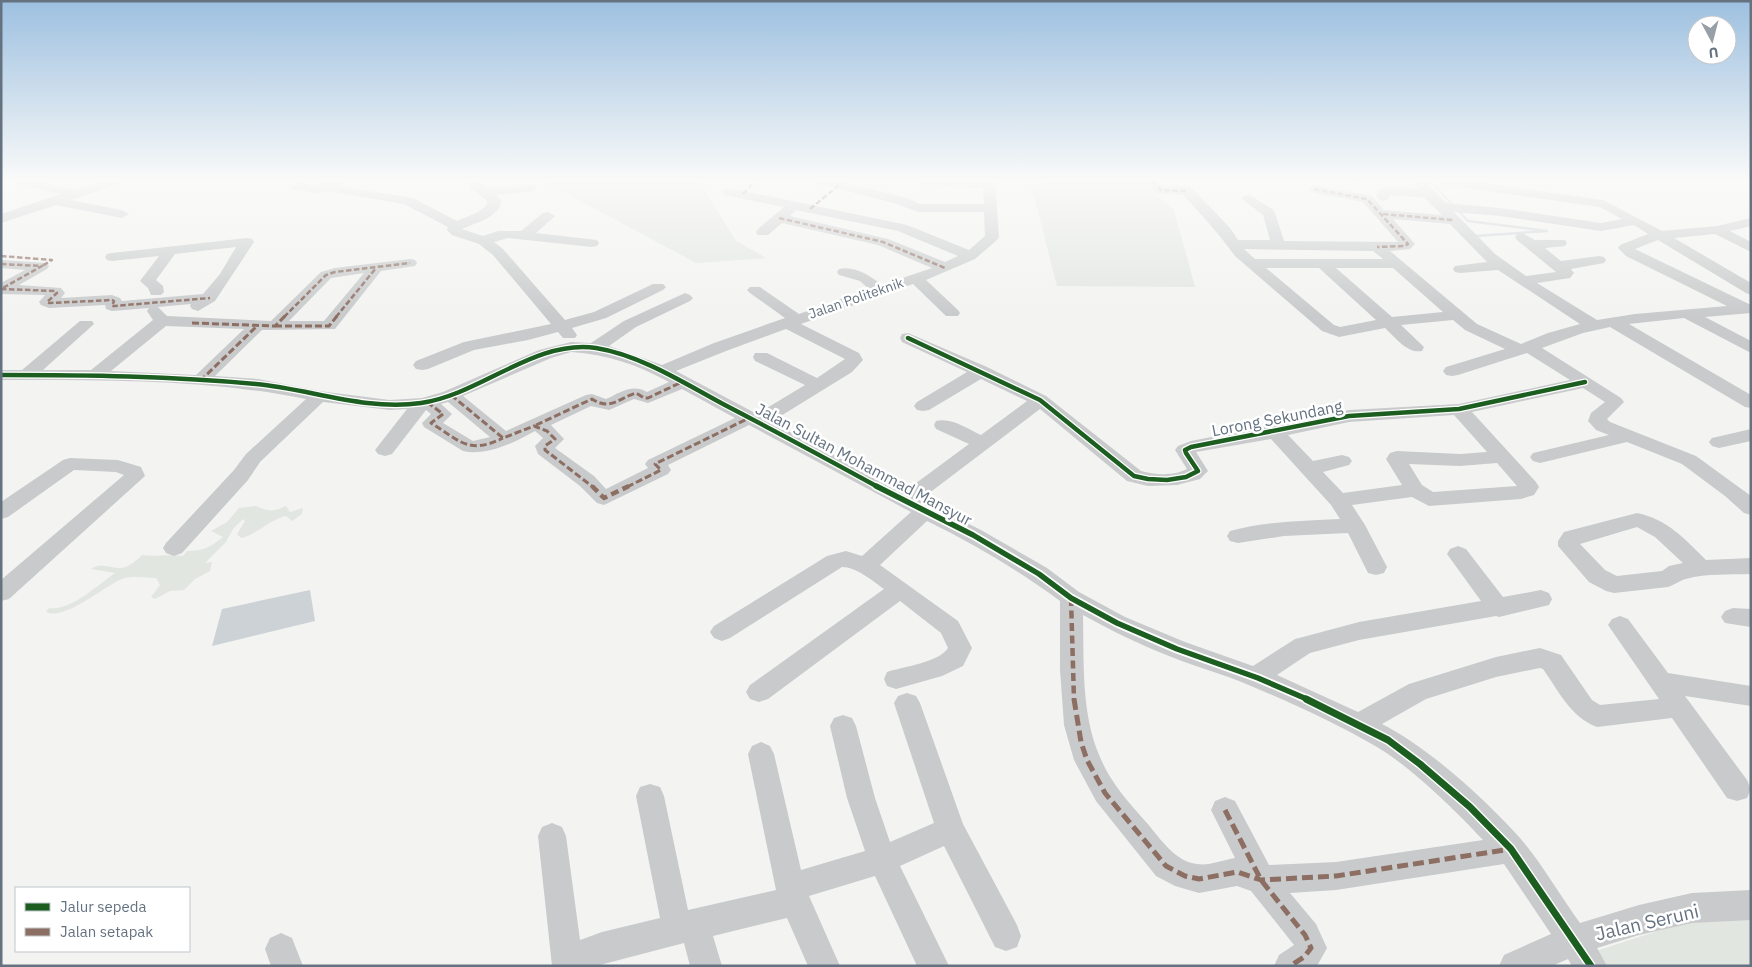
<svg xmlns="http://www.w3.org/2000/svg" width="1752" height="967" font-family="'IBM Plex Sans',sans-serif">
<style>
.green{fill:#e2e6e0}
.water{fill:#ccd2d5}
.lines{fill:none;stroke-linecap:round;stroke-linejoin:round}
.stream{stroke:#ccd2d5;stroke-width:2.5}
.minor{fill:#c8cacb;fill-rule:evenodd}
.quiet-far3{stroke:#8d6e63;stroke-width:2.5;stroke-dasharray:5.5 2.5;stroke-linecap:butt}
.quiet-far2{stroke:#8d6e63;stroke-width:3;stroke-dasharray:7 3;stroke-linecap:butt}
.quiet-far1{stroke:#8d6e63;stroke-width:4.5;stroke-dasharray:8 4.5;stroke-linecap:butt}
.quiet{stroke:#8d6e63;stroke-width:5;stroke-dasharray:11 5;stroke-linecap:butt}
.cycleway-far2-casing{stroke:#fff;stroke-width:7}
.cycleway-far1-casing{stroke:#fff;stroke-width:9}
.cycleway-casing{stroke:#fff;stroke-width:10}
.cycleway-far2{stroke:#1b5e20;stroke-width:4.5}
.cycleway-far1{stroke:#1b5e20;stroke-width:5.5}
.cycleway{stroke:#1b5e20;stroke-width:7}
.labels{text-anchor:middle;stroke-width:5;stroke-linejoin:round;paint-order:stroke}
.far-street-label{font-size:14px;fill:#657280;stroke:#fff}
.street-label{font-size:16px;fill:#657280;stroke:#fff}
.near-street-label{font-size:19px;fill:#657280;stroke:#fff}
</style>
<rect width="100%" height="100%" fill="#f3f3f2"/>
<g class="green">
<path d="M 543,181 L 699,181 L 736,241 L 766,258 L 696,263 Z"/>
<path d="M 1064,181 L 1141,181 L 1174,210 L 1195,287 L 1057,286 L 1031,184 Z"/>
<path d="M 256,506 C 269,512 274,512 286,506 L 290,512 L 303,508 L 302,514 L 292,521 L 286,516 C 269,520 258,534 241,538 L 237,534 L 245,521 L 243,519 L 233,529 L 226,542 L 205,563 L 212,562 L 210,571 L 195,579 L 184,590 L 170,591 L 155,599 L 151,597 L 160,585 L 156,578 C 146,578 131,575 122,579 C 104,586 65,621 46,612 L 49,608 C 69,612 98,585 115,573 L 91,569 C 101,561 111,569 122,568 C 129,567 137,560 142,555 C 156,557 169,554 183,556 L 187,551 C 204,551 210,547 223,537 L 211,531 L 227,522 L 239,508 Z"/>
<path d="M 1751,911 L 1751,966 L 1607,966 L 1596,951 L 1716,912 Z"/>
</g>
<path class="water" d="M 310,590 L 315,621 L 212,646 L 222,609 Z"/>
<g class="lines">
<g class="stream">
<path d="M 1349,181 L 1364,181"/>
<path d="M 1430,181 L 1468,221 L 1547,231 L 1476,236"/>
</g>
<g class="minor">
<path d="M 16,181 L 37,181 L 75,190 L 102,181 L 120,181 L 119,184 L 71,200 L 122,210 L 129,214 L 122,218 L 56,205 L 1,223 L 1,214 L 61,194 L 17,184 Z"/>
<path d="M 328,181 L 343,181 L 338,186 L 413,198 L 457,221 L 478,212 L 487,205 L 487,201 L 470,187 L 468,181 L 480,181 L 487,188 L 535,185 L 536,188 L 535,191 L 530,192 L 496,195 L 501,200 C 501,217 475,223 462,229 L 483,236 L 498,231 L 521,231 L 543,213 L 548,212 L 555,216 L 536,233 L 597,240 L 599,243 L 597,246 L 592,247 L 508,238 L 494,242 L 503,249 L 565,320 L 594,312 L 653,284 L 663,284 L 666,287 L 663,290 L 606,318 L 572,328 L 577,335 L 575,338 L 563,338 L 558,332 L 528,340 L 474,350 L 428,369 L 422,370 L 416,369 L 413,365 L 416,361 L 464,342 L 551,324 L 493,255 L 479,244 L 452,235 L 447,230 L 448,227 L 404,204 L 327,191 L 315,193 L 292,189 L 291,186 L 297,182 C 307,184 319,188 328,181 Z"/>
<path d="M 818,181 L 838,181 L 907,198 L 920,204 L 984,204 L 983,188 L 927,185 L 921,181 L 995,181 L 999,237 L 997,240 L 975,259 L 926,280 L 958,310 L 960,313 L 958,316 L 946,316 L 913,284 L 801,324 L 859,353 L 863,360 L 852,372 L 771,422 L 904,492 L 969,444 L 936,429 L 934,425 L 936,421 C 951,417 968,429 981,435 L 1027,401 L 981,379 L 929,410 L 923,411 L 917,410 L 914,406 L 917,402 L 967,372 L 902,342 L 900,338 L 902,334 L 908,333 L 987,367 L 1046,396 L 1141,471 C 1155,475 1174,476 1187,469 L 1175,450 L 1178,446 L 1191,441 L 1349,410 L 1459,404 L 1570,380 L 1527,353 L 1458,375 L 1452,376 L 1446,375 L 1443,371 L 1446,367 L 1505,349 L 1465,330 L 1453,320 L 1401,325 L 1424,347 L 1422,351 C 1407,354 1395,337 1385,328 L 1339,337 L 1322,331 L 1235,256 C 1220,235 1202,215 1183,195 L 1156,193 L 1146,181 L 1159,181 L 1165,186 L 1190,186 L 1230,228 L 1238,240 L 1270,240 L 1263,215 L 1241,198 L 1248,194 L 1274,210 L 1284,241 L 1398,242 L 1363,202 L 1314,193 L 1308,189 L 1314,185 L 1372,196 L 1384,210 L 1442,215 L 1425,198 L 1390,195 L 1388,200 L 1383,201 L 1376,197 L 1380,189 L 1390,187 L 1419,189 L 1413,181 L 1425,181 L 1446,203 L 1500,208 L 1601,223 L 1622,219 L 1600,207 L 1446,185 L 1440,181 L 1471,181 L 1603,200 L 1662,231 L 1717,226 L 1751,218 L 1751,226 L 1730,231 L 1751,242 L 1751,252 L 1715,234 L 1674,238 L 1751,283 L 1751,295 L 1746,293 L 1658,240 L 1635,249 L 1751,305 L 1751,313 L 1705,317 L 1751,341 L 1751,353 L 1684,318 L 1629,324 L 1751,395 L 1751,408 L 1745,407 L 1610,327 L 1583,333 L 1542,348 L 1621,398 L 1624,402 L 1607,419 L 1610,422 L 1696,456 L 1751,496 L 1751,515 L 1744,513 L 1725,496 L 1682,464 L 1627,442 L 1540,463 L 1533,461 L 1530,457 L 1533,453 L 1609,435 L 1596,430 L 1588,421 L 1591,413 L 1605,402 L 1583,388 L 1472,412 L 1536,482 L 1539,487 L 1534,495 L 1521,499 L 1429,506 L 1412,497 L 1352,505 L 1365,525 L 1387,567 L 1384,573 L 1376,575 L 1368,573 L 1348,533 L 1284,536 L 1238,543 L 1230,541 L 1227,536 L 1230,531 C 1266,521 1304,521 1340,519 L 1331,505 L 1271,439 L 1196,452 L 1208,471 L 1200,479 L 1177,485 L 1148,486 L 1127,481 L 1040,409 L 920,500 L 981,530 L 1047,568 L 1079,592 L 1125,617 L 1185,642 L 1253,666 L 1295,639 L 1303,637 L 1359,622 L 1481,601 L 1447,554 L 1450,549 L 1458,546 L 1466,549 L 1503,597 L 1541,590 L 1549,593 L 1552,599 L 1549,605 L 1499,617 L 1496,616 L 1359,640 L 1310,653 L 1277,675 L 1358,712 L 1409,684 L 1496,657 L 1540,648 L 1561,655 L 1592,700 L 1600,705 L 1659,699 L 1608,625 L 1612,619 L 1620,616 L 1628,619 L 1668,673 L 1751,686 L 1751,706 L 1685,696 L 1747,780 L 1751,789 L 1747,798 L 1737,801 L 1727,798 L 1672,718 L 1597,727 C 1570,717 1559,691 1543,669 L 1540,668 L 1496,677 L 1426,699 L 1382,724 C 1428,747 1486,800 1520,838 C 1541,862 1561,897 1580,923 L 1639,905 L 1692,893 L 1751,890 L 1751,920 L 1692,923 L 1639,935 L 1597,948 L 1607,966 L 1572,966 L 1568,959 L 1552,966 L 1499,966 L 1504,955 L 1551,934 L 1504,864 L 1336,890 L 1290,893 L 1316,924 L 1327,948 L 1317,966 L 1274,966 L 1279,955 L 1294,945 L 1251,891 L 1237,886 L 1199,893 L 1175,886 L 1156,876 L 1096,801 L 1074,760 L 1064,725 L 1060,670 L 1060,601 C 1018,570 974,544 927,521 L 880,565 L 958,621 L 972,648 L 963,666 L 942,676 L 896,689 L 887,686 L 884,679 L 887,672 C 902,667 940,662 948,648 L 941,633 L 900,601 L 768,699 L 759,702 L 750,699 L 746,692 L 750,685 L 884,589 C 873,581 856,567 842,567 L 730,638 L 722,641 L 714,638 L 710,632 L 714,626 L 827,556 L 846,551 L 862,556 L 911,512 L 749,425 L 668,465 L 671,470 L 668,474 L 604,505 L 597,503 L 580,486 L 538,454 L 535,446 L 543,438 L 535,431 C 516,442 485,457 463,451 L 424,427 L 422,423 L 431,414 L 426,410 L 392,454 L 385,456 L 378,454 L 375,450 L 407,409 L 390,410 L 323,402 L 260,462 L 248,480 L 182,553 L 174,556 L 166,553 L 163,548 L 166,543 L 234,470 L 246,454 L 306,399 C 207,379 102,380 1,380 L 1,370 L 22,370 L 80,321 L 92,321 L 94,324 L 43,370 L 91,370 L 153,320 L 147,311 L 149,308 L 112,311 L 106,309 L 105,305 L 49,308 L 41,305 L 39,302 L 45,295 L 1,294 L 1,283 L 25,270 L 1,268 L 1,260 L 47,263 L 49,266 L 47,269 L 19,285 L 61,288 L 65,293 L 61,298 L 112,295 L 120,298 L 122,301 L 203,294 L 220,274 L 236,247 L 175,254 L 156,280 L 163,286 L 164,292 L 161,295 L 151,295 L 148,288 L 140,281 L 159,256 L 112,261 L 107,260 L 105,257 L 107,254 L 112,253 L 247,238 L 252,239 L 254,242 L 215,301 L 198,311 L 192,309 L 190,306 L 191,304 L 158,307 L 167,316 L 271,321 L 321,272 L 335,268 L 410,259 L 415,260 L 417,263 L 415,266 L 381,271 L 335,329 L 262,330 L 215,376 L 258,379 L 319,391 L 390,400 L 422,398 L 443,392 L 539,350 L 571,342 L 591,343 L 624,321 L 685,293 L 690,295 L 693,298 L 690,301 L 636,327 L 609,346 L 662,365 L 714,343 L 785,318 L 750,293 L 747,290 L 750,287 L 760,287 L 799,314 L 869,289 L 860,281 L 839,275 L 837,272 L 839,269 C 854,265 871,276 882,285 L 932,268 L 878,245 L 782,223 L 768,235 L 758,235 L 756,232 L 758,229 L 784,207 L 724,195 L 722,192 L 724,189 L 729,188 L 907,225 L 969,250 L 985,236 L 984,212 L 918,212 L 897,204 L 819,184 ZM 796,210 L 898,231 L 958,256 L 945,262 L 888,239 L 790,216 ZM 1454,212 L 1500,216 L 1601,231 L 1634,225 L 1648,234 L 1620,245 L 1618,248 L 1626,256 L 1727,306 L 1635,314 L 1597,320 L 1537,283 L 1570,278 L 1574,273 L 1571,269 L 1604,263 L 1606,260 L 1604,257 L 1599,256 L 1561,261 L 1545,248 L 1565,246 L 1567,243 L 1565,240 L 1535,240 L 1522,233 L 1517,234 L 1515,237 L 1517,240 L 1556,272 L 1526,276 L 1495,254 ZM 1393,219 L 1450,224 L 1487,262 L 1455,266 L 1453,269 L 1455,272 L 1460,273 L 1498,270 L 1580,324 L 1548,333 L 1521,344 L 1477,324 L 1390,251 L 1410,249 L 1415,244 ZM 1244,249 L 1373,251 L 1383,259 L 1255,259 ZM 1266,268 L 1319,268 L 1376,320 L 1340,327 L 1334,325 ZM 1336,268 L 1393,268 L 1443,312 L 1392,317 ZM 364,273 L 324,321 L 289,321 L 331,278 ZM 166,326 L 244,329 L 196,375 L 111,371 ZM 786,329 L 845,359 L 817,378 L 767,353 L 755,353 L 753,357 L 755,361 L 805,385 L 757,414 L 676,371 L 726,351 ZM 571,352 C 607,354 638,365 669,382 L 647,392 C 633,383 619,393 606,399 L 592,394 L 586,395 L 506,431 L 463,396 L 551,358 ZM 682,389 L 735,418 L 648,460 L 645,464 L 648,468 L 606,489 L 594,476 L 555,448 L 564,439 L 551,425 L 591,406 L 609,410 L 634,399 L 648,403 ZM 448,402 L 490,437 L 473,441 L 443,423 L 452,414 L 441,404 ZM 1454,415 L 1487,452 L 1460,454 L 1397,451 L 1390,453 L 1386,459 L 1402,485 L 1343,493 L 1323,472 L 1349,465 L 1352,461 L 1349,457 L 1342,455 L 1313,461 L 1288,435 L 1349,422 ZM 1497,463 L 1517,486 L 1433,492 L 1422,485 L 1409,464 L 1460,466 ZM 1083,615 C 1110,630 1139,644 1169,656 C 1196,667 1224,674 1251,686 C 1294,704 1337,724 1377,747 C 1412,768 1455,810 1483,840 L 1336,862 L 1269,865 L 1235,801 L 1225,797 L 1215,801 L 1211,810 L 1235,858 C 1223,860 1209,866 1197,864 C 1175,862 1160,838 1146,822 C 1129,803 1110,782 1100,757 C 1081,714 1084,662 1083,615 Z"/>
<path d="M 1751,429 L 1751,441 L 1719,448 L 1712,446 L 1709,442 L 1712,438 Z"/>
<path d="M 70,458 L 118,460 L 141,467 L 145,476 L 9,599 L 1,601 L 1,580 L 124,475 L 116,472 L 74,470 L 8,517 L 1,519 L 1,502 L 63,460 Z"/>
<path d="M 1637,513 C 1667,519 1685,539 1706,560 L 1751,558 L 1751,574 C 1730,575 1707,573 1686,579 C 1680,580 1675,585 1668,587 L 1614,593 L 1606,591 L 1589,582 L 1558,546 L 1558,541 L 1564,532 ZM 1637,527 L 1655,537 L 1683,563 L 1669,566 L 1662,571 L 1617,576 L 1605,570 L 1580,544 Z"/>
<path d="M 1733,608 L 1751,609 L 1751,627 L 1725,623 L 1721,617 L 1725,611 Z"/>
<path d="M 907,693 L 916,696 L 920,703 L 963,824 L 1017,925 L 1021,936 L 1017,947 L 1006,951 L 995,947 L 944,846 L 900,866 L 949,966 L 917,966 L 875,876 L 809,896 L 840,966 L 808,966 L 787,918 L 713,936 L 722,966 L 690,966 L 684,943 L 596,966 L 552,966 L 538,836 L 542,827 L 552,823 L 562,827 L 566,836 L 580,940 L 602,932 L 660,918 L 636,796 L 640,787 L 650,784 L 660,787 L 664,796 L 688,910 L 776,890 L 748,754 L 752,746 L 761,742 L 770,746 L 774,754 L 801,870 L 865,851 L 847,798 L 830,726 L 834,718 L 843,715 L 852,718 L 856,726 L 875,798 L 890,842 L 934,823 L 894,703 L 898,696 Z"/>
<path d="M 281,933 L 292,938 L 303,966 L 271,966 L 265,949 L 270,938 Z"/>
</g>
<g class="quiet-far3">
<path d="M 1152,181 L 1161,190 L 1186,191"/>
<path d="M 1314,189 L 1367,199 L 1408,244 L 1405,246 L 1377,247"/>
<path d="M 743,194 L 755,181"/>
<path d="M 810,209 L 839,185"/>
<path d="M 1383,214 L 1453,220"/>
<path d="M 779,218 L 883,242 L 945,268"/>
<path d="M 1,256 L 52,260 L 42,266"/>
<path d="M 1,264 L 42,266 L 1,289 L 56,291 L 57,293 L 47,302 L 49,303 L 112,300 L 114,301 L 112,306 L 114,306 L 210,298"/>
<path d="M 284,317 L 326,275 L 335,272 L 410,263"/>
<path d="M 336,317 L 376,268"/>
</g>
<g class="quiet-far2">
<path d="M 192,323 L 275,326 L 285,316"/>
<path d="M 275,326 L 329,326 L 337,316"/>
<path d="M 200,381 L 257,326"/>
<path d="M 451,395 L 503,438 L 534,426 L 547,431 L 555,439 L 545,446 L 545,450 L 593,487"/>
<path d="M 427,402 L 443,414 L 431,423 C 460,441 469,455 503,438"/>
<path d="M 536,425 L 592,399 C 610,411 619,398 636,393 L 644,398 L 648,398 L 682,382"/>
<path d="M 627,487 L 661,470 L 655,464 L 749,418"/>
</g>
<g class="quiet-far1">
<path d="M 592,486 L 604,498 L 629,486"/>
<path d="M 1071,598 L 1074,700"/>
</g>
<g class="quiet">
<path d="M 1074,699 L 1081,742 L 1087,760 L 1105,793 L 1166,866 L 1185,876 L 1199,879 L 1237,872 L 1261,880 L 1336,876 L 1511,849"/>
<path d="M 1225,810 L 1261,880 L 1305,935 L 1311,948 L 1304,957 L 1290,966"/>
</g>
<g class="cycleway-far2-casing">
<g id="cycleway-far2">
<path d="M 908,338 L 1040,400 L 1134,476 L 1148,479 L 1167,480 L 1186,477 L 1198,471 L 1186,453 L 1185,450 L 1191,447 L 1349,416 L 1459,409 L 1585,382"/>
<path d="M 1,375 C 86,375 171,376 256,384 C 310,389 365,411 421,403 C 480,395 535,339 596,348 C 640,355 684,383 723,404 C 775,431 827,459 878,487"/>
</g>
</g>
<g class="cycleway-far1-casing">
<path id="cycleway-far1" d="M 876,486 L 973,535 L 1039,574 L 1071,598 L 1117,623 L 1177,649 L 1258,678 L 1309,700"/>
</g>
<g class="cycleway-casing">
<path id="cycleway" d="M 1306,699 L 1388,740 L 1420,764 L 1470,807 L 1511,849 L 1591,966"/>
</g>
<use href="#cycleway-far2" class="cycleway-far2"/>
<use href="#cycleway-far1" class="cycleway-far1"/>
<use href="#cycleway" class="cycleway"/>
</g>
<linearGradient id="sky" x2="0" y2="1"><stop stop-color="#9dc0e0"/><stop offset="0.57" stop-color="#fafaf9"/><stop offset="1" stop-color="#fafaf9" stop-opacity="0"/></linearGradient>
<rect width="1752" height="316" fill="url(#sky)"/>
<g class="labels">
<g class="far-street-label">
<text transform="translate(856 298) rotate(-19)" y="5">Jalan Politeknik</text>
</g>
<g class="street-label">
<text transform="translate(1277 418) rotate(-11)" y="6">Lorong Sekundang</text>
<text transform="translate(864 464) rotate(28)" y="6">Jalan Sultan Mohammad Mansyur</text>
</g>
<g class="near-street-label">
<text transform="translate(1647 922) rotate(-13)" y="7">Jalan Seruni</text>
</g>
</g>
<rect width="1752" height="967" fill="none" stroke="#657280" stroke-width="5"/>
<rect x="15" y="887" width="175" height="65" fill="#ffffff" stroke="#c1c7cc"/>
<rect x="25" y="903" width="25" height="8" fill="#1b5e20" stroke="#c1c7cc"/>
<text x="60" y="912" font-size="15" fill="#657280">Jalur sepeda</text>
<rect x="25" y="928" width="25" height="8" fill="#8d6e63" stroke="#c1c7cc"/>
<text x="60" y="937" font-size="15" fill="#657280">Jalan setapak</text>
<g transform="translate(1712 40) rotate(173)"><circle r="24" fill="#ffffff" stroke="#c1c7cc"/>
<path d="M0-4L9 19L0 12L-9 19Z" fill="#979fa8"/>
<text y="-8" font-size="14" font-weight="bold" text-anchor="middle" fill="#657280">U</text>
</g>
</svg>
